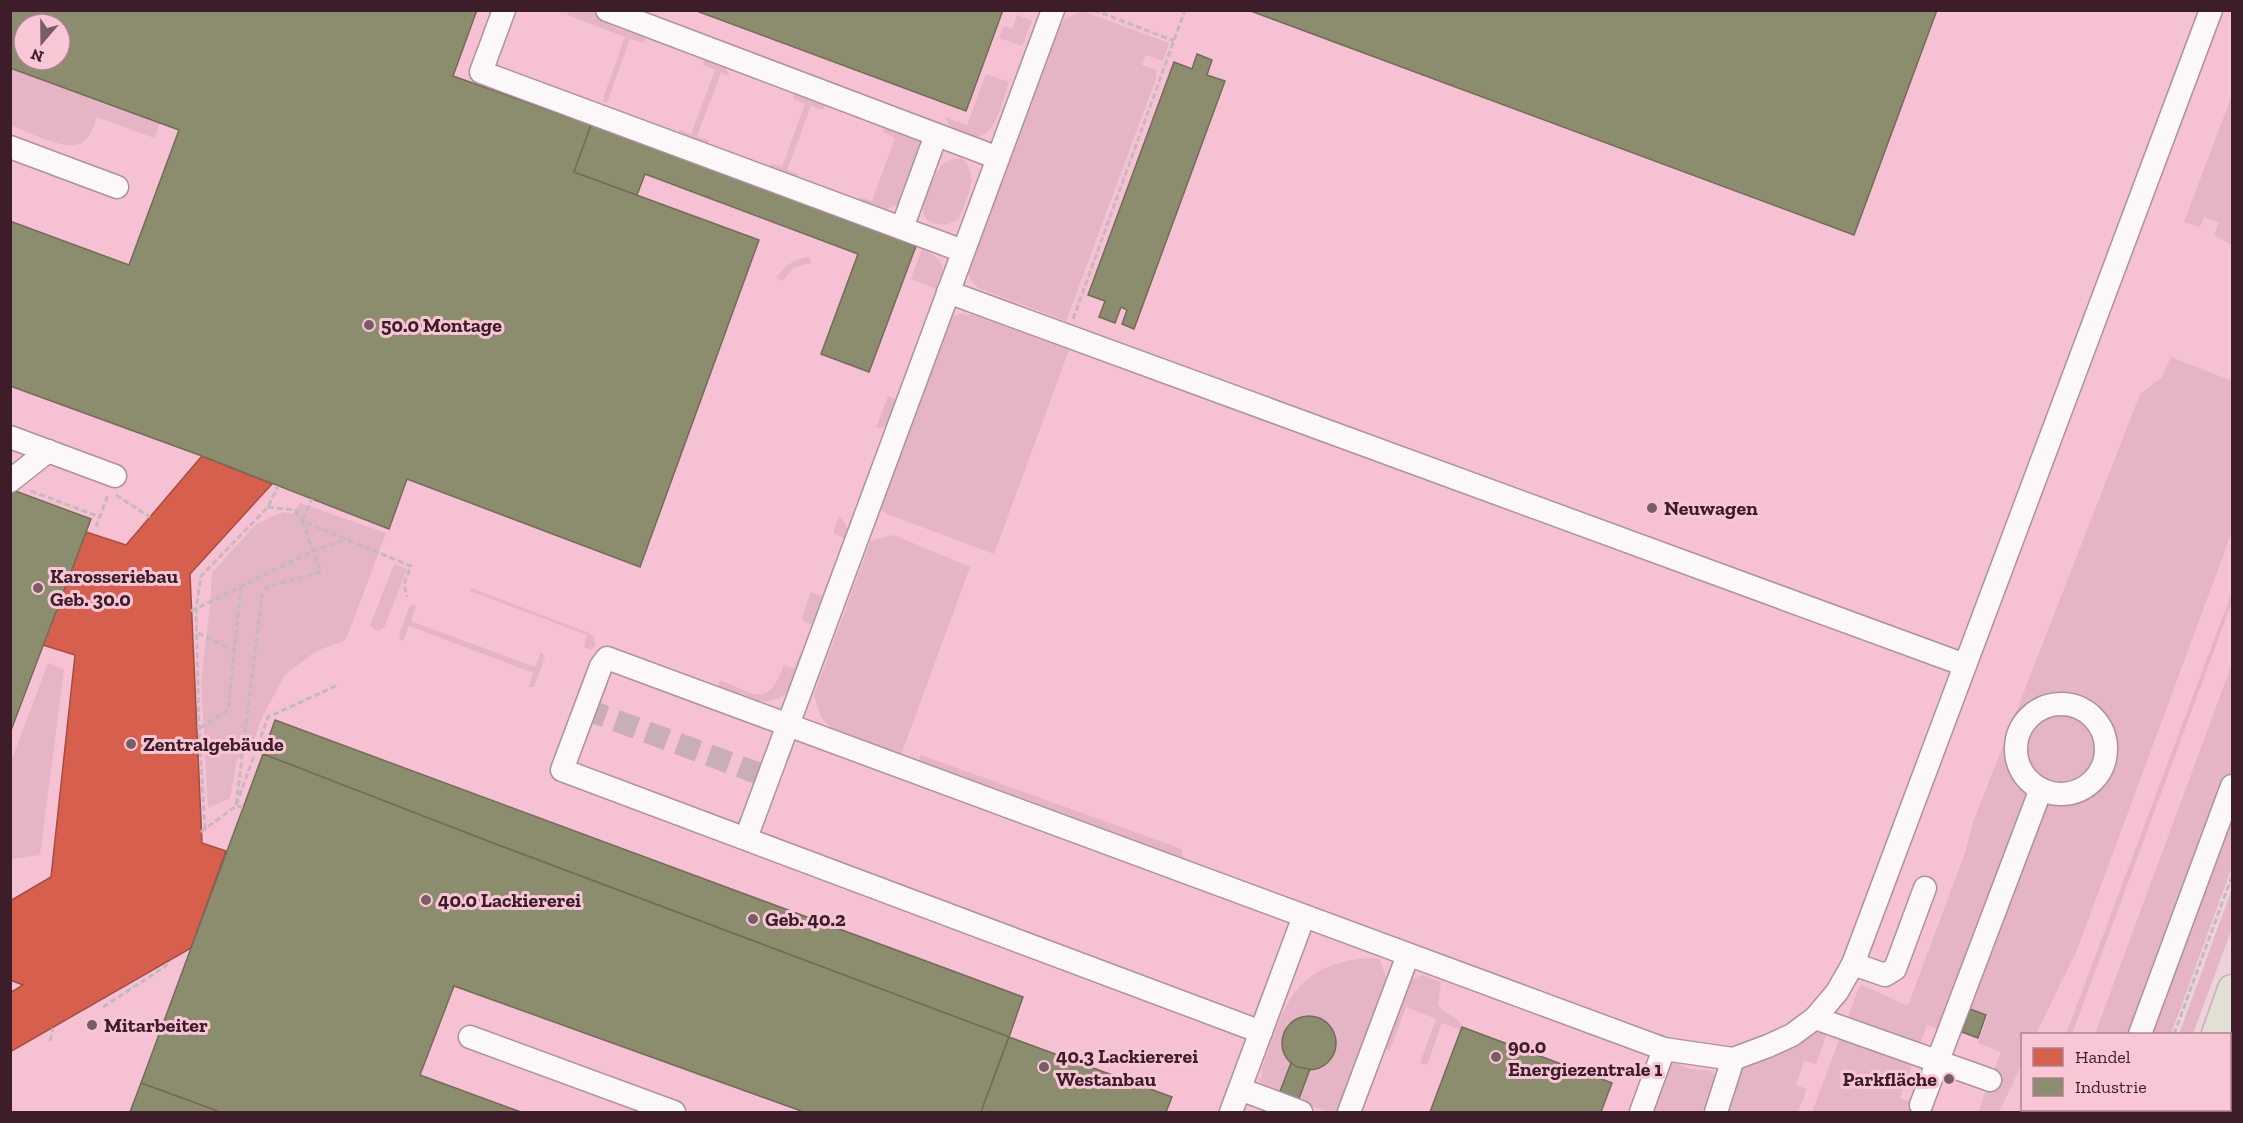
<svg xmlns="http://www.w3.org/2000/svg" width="2243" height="1123" font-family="'Zilla Slab',serif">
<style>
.built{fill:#f6c2d3;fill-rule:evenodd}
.green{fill:#e5b5c5}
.shops{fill:#d6604d;stroke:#a84c42;stroke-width:1.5}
.industry{fill:#8c8c6e;stroke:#746b59;stroke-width:1.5;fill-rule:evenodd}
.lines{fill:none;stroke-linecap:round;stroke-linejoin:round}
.minor-tunnel{stroke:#caaeb7;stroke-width:22;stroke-dasharray:22 11;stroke-linecap:butt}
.minor-casing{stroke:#ad929b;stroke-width:25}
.major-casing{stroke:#c3b1b7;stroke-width:31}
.path{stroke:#c5b9bd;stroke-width:3;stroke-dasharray:6 3;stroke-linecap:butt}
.minor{stroke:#fcf8f9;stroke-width:22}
.major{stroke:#e2e0d5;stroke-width:28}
.poi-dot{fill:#7a5c67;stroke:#f9c6d6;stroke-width:2}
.labels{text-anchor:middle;stroke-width:6;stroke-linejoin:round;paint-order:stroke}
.poi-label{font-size:20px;font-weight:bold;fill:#3c1d29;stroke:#f9c6d6;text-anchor:start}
</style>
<rect width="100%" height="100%" fill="#edd2da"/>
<path class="built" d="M 10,11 L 2232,11 L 2232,803 L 2146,1034 L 2022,1034 L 2022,1110 L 2118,1110 L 2116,1112 L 11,1112 ZM 24,24 L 60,24 L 60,60 L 24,60 Z"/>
<g class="green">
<path d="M 569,10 L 592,11 C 603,27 627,31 645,38 L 644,43 L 630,39 L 607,103 L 602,101 L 625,37 L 567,15 Z"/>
<path d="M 1082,11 L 1169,43 L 1163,61 L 1146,55 L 1142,65 L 1157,70 L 1156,75 L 1157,76 L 1066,321 L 978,288 L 970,279 L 967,268 L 1055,32 L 1066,18 Z"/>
<path d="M 1017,15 L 1032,21 L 1022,46 L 999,38 L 1004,26 L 1012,29 Z"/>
<path d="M 705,60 L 726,68 L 730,76 L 721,73 L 697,136 L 710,141 L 706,144 L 680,134 L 679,129 L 691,134 L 715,70 L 703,65 Z"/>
<path d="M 11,68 L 160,123 L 154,138 L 97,117 C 94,126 91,136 83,142 C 67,153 28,132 11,125 Z"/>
<path d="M 986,74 L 1009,82 C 1002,102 994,147 964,136 C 954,133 949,127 945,117 L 967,125 Z"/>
<path d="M 795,94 L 825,105 L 823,110 L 811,106 L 787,170 L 799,174 L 795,177 L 770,168 L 770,163 L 782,167 L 805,104 L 793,99 Z"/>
<path d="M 2232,95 L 2232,245 L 2214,235 L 2219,223 L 2204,217 L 2200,227 L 2184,222 Z"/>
<path d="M 885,127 L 921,141 L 898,204 L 880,212 L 863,206 L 860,197 L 872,201 L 895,138 L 883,132 Z"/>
<path d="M 962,158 C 981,177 966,198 959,219 C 948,227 926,228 923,211 C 922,202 936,169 944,163 C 950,159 956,159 962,158 Z"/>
<path d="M 922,249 C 944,259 947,268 939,290 L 911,279 Z"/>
<path d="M 809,257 L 811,263 L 793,268 L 783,281 L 776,278 C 785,265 794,259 809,257 Z"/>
<path d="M 961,314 L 973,315 L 1069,350 L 994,554 L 887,514 L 881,509 L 880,501 L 947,322 L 952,316 Z"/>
<path d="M 2171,357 L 2232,381 L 2232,532 L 2077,950 L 2036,1034 L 2022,1034 L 2022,1064 L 1999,1112 L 1978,1112 L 2001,1052 L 1978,1043 L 1988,1016 L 1970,1010 L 1961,1037 L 1927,1025 L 1919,1046 L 1847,1020 L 1859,987 L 1862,985 L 1906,1005 L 1909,1003 L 1966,850 L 1972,825 L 2140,394 L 2161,378 Z"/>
<path d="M 888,396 L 898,400 L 889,426 L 876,428 Z"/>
<path d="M 300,503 L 386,533 L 347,637 L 344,641 L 316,651 L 285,675 L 263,715 L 252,746 L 237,760 L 230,798 L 208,808 L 201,680 L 210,607 L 212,573 L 256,524 L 283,512 L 293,514 Z"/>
<path d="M 839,516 L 846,525 L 848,535 L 816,622 L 810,624 L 804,622 L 802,617 L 811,592 L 822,596 L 844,538 L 833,533 Z"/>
<path d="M 894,535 L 970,567 L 901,755 L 831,728 L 821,717 L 814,695 L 871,540 Z"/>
<path d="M 394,564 L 407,569 L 384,628 L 378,631 L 370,626 Z"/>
<path d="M 471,588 L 589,633 L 593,636 L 596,645 L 590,650 L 584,647 L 587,635 L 470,591 Z"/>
<path d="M 2232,592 L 2232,602 L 2072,1034 L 2066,1034 Z"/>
<path d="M 413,605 L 416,606 L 411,621 L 535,667 L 541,652 L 545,657 L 534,687 L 528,687 L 533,673 L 409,626 L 403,641 L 400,640 L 399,636 L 409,607 Z"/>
<path d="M 800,653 L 804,655 C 801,663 798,673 794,681 C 778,715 744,698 719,688 L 718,683 L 722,681 C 758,695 768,708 784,665 L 794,668 Z"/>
<path d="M 48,663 L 64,670 L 40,855 L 11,859 L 11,762 Z"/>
<path d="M 2232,664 L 2232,867 L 2171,1034 L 2095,1034 Z"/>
<path d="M 921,755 L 1182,849 L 1182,855 L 1184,856 L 1183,861 L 918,764 Z"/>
<path d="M 2232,889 L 2232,928 L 2193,1034 L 2179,1034 Z"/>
<path d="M 1366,958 L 1380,959 L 1387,981 L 1339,1111 L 1328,1112 L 1298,1101 L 1310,1069 L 1325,1064 L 1335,1049 C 1338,991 1255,1022 1291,1063 L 1279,1094 L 1265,1087 L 1258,1079 L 1262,1078 L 1262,1067 C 1285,1006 1291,966 1366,958 Z"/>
<path d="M 1422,975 L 1441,982 L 1438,1005 C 1445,1015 1458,1015 1462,1027 L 1461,1030 L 1442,1023 L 1427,1065 L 1420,1063 L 1436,1019 L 1406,1007 L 1389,1052 L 1385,1046 L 1409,981 Z"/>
<path d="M 1834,1014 L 1816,1064 L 1804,1061 L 1796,1085 L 1807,1089 L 1798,1112 L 1729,1112 L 1728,1108 L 1742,1066 Z"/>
<path d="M 1841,1035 L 1914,1060 L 1900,1098 L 1939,1112 L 1812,1112 Z"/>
<path d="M 2232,1051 L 2232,1112 L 2210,1112 L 2211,1110 L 2230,1110 L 2230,1060 Z"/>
<path d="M 1667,1060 L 1690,1069 L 1710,1071 L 1715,1075 L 1716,1079 L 1704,1112 L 1648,1112 Z"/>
<path d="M 2067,1110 L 2143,1110 L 2142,1112 L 2066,1112 Z"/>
</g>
<path class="shops" d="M 202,456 L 272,484 L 190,574 L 202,843 L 226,851 L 191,948 L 10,1052 L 10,993 L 23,985 L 10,980 L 10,901 L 51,877 L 75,655 L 43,645 L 86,532 L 126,545 Z"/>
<g class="industry">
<path d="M 10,10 L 477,10 L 453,76 L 591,125 L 574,172 L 759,240 L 640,567 L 407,479 L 389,529 L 202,456 L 10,386 L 10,221 L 129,265 L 179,130 L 10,68 ZM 24,24 L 60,24 L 60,60 L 24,60 Z"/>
<path d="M 694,10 L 1003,10 L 966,111 Z"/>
<path d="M 1248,10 L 1937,10 L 1854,235 Z"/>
<path d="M 1197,54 L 1212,60 L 1207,75 L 1225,81 L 1134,329 L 1122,324 L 1127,310 L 1121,307 L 1115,323 L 1099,317 L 1105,301 L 1088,295 L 1174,62 L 1192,69 Z"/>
<path d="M 591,125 L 916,246 L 869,372 L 821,354 L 858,254 L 645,174 L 637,195 L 574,172 Z"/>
<path d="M 10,489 L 91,519 L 10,733 Z"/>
<path d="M 275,720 L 1023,997 L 1009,1037 L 485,840 L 263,754 Z"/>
<path d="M 263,754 L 485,840 L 1009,1037 L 981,1112 L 804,1112 L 454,986 L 420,1075 L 521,1112 L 220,1112 L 141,1083 Z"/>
<path d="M 1970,1009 L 1986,1015 L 1978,1038 L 1962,1032 Z"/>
<circle cx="1309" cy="1043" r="27"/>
<path d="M 1462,1027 L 1612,1083 L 1601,1112 L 1430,1112 Z"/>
<path d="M 1009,1037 L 1172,1097 L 1166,1112 L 981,1112 Z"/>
<path d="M 1291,1063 L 1297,1067 L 1310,1069 L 1298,1101 L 1279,1094 Z"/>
<path d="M 141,1083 L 220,1112 L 130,1112 Z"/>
</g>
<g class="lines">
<path class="minor-tunnel" d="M 585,709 L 768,777"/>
<g class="minor-casing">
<g id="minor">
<path d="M 504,10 L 481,72 L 963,251"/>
<path d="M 607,10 L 998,158"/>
<path d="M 10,147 L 117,187"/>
<path d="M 902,228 L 936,135"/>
<path d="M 948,292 L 1965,665"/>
<path d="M 10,437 L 115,476"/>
<path d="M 10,481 L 48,451"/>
<circle cx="2061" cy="749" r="45"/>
<path d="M 746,838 L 1053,10"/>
<path d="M 1853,964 L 1885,975 L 1895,969 L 1925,888"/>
<path d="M 1815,1018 L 1990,1080"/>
<path d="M 1261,1032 L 562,770 L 601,666 L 607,658 L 1664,1049 L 1733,1059 L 1768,1046 L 1792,1035 L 1815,1018 L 1837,992 L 1853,964 L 2211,10"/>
<path d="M 2140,1034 L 2232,786"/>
<path d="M 470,1037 L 674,1112"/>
<path d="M 1240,1089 L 1301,1112"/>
<path d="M 1921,1105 L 2041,789"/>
<path d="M 1231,1112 L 1304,916"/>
<path d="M 1349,1112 L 1408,955"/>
<path d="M 1641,1112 L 1664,1049"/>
<path d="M 1716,1112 L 1733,1059"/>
<path d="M 2111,1112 L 2112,1110"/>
</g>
</g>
<g class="major-casing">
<g id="major">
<path d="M 2216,1034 L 2232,989"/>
<path d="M 2187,1112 L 2188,1110"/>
</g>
</g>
<g class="path">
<path d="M 1094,10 L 1174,41"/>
<path d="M 1073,319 L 1185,10"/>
<path d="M 31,491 L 100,517"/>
<path d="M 116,495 L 150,517"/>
<path d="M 268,507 L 295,510 L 302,521 L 411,566 L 404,584 L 407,597"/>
<path d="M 96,527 L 108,495"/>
<path d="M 191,611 L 313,551 L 344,540"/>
<path d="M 198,633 L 234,650"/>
<path d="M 200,728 L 228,710 L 241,587"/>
<path d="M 243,807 L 236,806 L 262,595 L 267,587 L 321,572 L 302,521 L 312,499"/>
<path d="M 205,829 L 199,728 L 196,609 L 201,576 L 268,507 L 278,486"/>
<path d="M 201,832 L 236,806 L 268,717 L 338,685"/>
<path d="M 103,1007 L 166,966 L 167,962"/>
<path d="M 2174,1034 L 2232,876"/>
<path d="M 50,1041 L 53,1028"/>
<path d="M 2145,1112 L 2146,1110"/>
</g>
<use href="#minor" class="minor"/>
<use href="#major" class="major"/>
</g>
<g class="poi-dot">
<circle cx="369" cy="325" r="6"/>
<circle cx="1652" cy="508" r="6"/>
<circle cx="38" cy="588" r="6"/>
<circle cx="131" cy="744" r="6"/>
<circle cx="426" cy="900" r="6"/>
<circle cx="753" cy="919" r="6"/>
<circle cx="92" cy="1025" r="6"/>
<circle cx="1496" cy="1057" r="6"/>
<circle cx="1044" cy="1067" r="6"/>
<circle cx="1949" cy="1079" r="6"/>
</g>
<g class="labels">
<g class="poi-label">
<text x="381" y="332">50.0 Montage</text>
<text x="1664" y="515">Neuwagen</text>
<text x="50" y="583">Karosseriebau<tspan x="50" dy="23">Geb. 30.0</tspan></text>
<text x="143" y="751">Zentralgebäude</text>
<text x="438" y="907">40.0 Lackiererei</text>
<text x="765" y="926">Geb. 40.2</text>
<text x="104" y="1032">Mitarbeiter</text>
<text x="1508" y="1053">90.0<tspan x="1508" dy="23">Energiezentrale 1</tspan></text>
<text x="1056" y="1063">40.3 Lackiererei<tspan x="1056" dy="23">Westanbau</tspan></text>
<text x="1937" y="1086" text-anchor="end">Parkfläche</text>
</g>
</g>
<rect width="2243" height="1123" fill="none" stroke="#3c1d29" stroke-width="24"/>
<rect x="2021" y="1033" width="210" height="78" fill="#f9c6d6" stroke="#ad8291" stroke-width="1.5"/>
<rect x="2033" y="1048" width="30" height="18" fill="#d6604d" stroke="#ad8291" stroke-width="1.5"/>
<text x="2075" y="1063" font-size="18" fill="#3c1d29">Handel</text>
<rect x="2033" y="1078" width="30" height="18" fill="#8c8c6e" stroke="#ad8291" stroke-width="1.5"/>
<text x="2075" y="1093" font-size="18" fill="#3c1d29">Industrie</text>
<g transform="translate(42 42) rotate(200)"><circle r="28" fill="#f9c6d6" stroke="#ad8291" stroke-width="1.5"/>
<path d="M0-4.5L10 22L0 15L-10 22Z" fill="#7a5c67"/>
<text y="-9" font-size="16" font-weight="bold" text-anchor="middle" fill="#3c1d29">N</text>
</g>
</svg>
